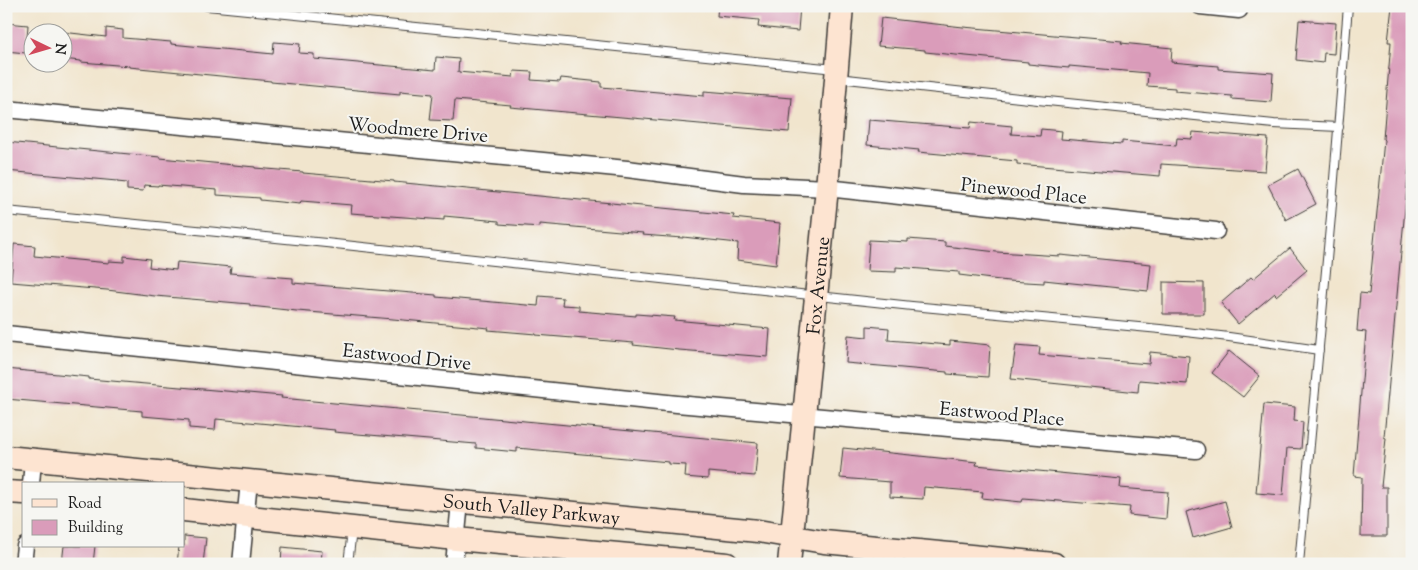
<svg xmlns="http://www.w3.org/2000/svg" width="1418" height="570" font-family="'Sorts Mill Goudy',serif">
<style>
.building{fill:#da9cba}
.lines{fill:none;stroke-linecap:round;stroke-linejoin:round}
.lane-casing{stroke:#3c3a37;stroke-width:10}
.street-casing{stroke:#3c3a37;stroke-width:19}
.secondary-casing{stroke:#3c3a37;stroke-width:25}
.lane{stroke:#fff;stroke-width:8}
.street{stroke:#fff;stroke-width:16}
.secondary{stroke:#fde4d1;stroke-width:22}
.labels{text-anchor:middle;stroke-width:4;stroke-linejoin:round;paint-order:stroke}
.street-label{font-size:19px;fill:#1c1c1c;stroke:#f6f6f2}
</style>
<rect width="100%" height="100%" fill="#f6f6f2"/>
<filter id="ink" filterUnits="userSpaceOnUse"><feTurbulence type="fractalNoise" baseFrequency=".02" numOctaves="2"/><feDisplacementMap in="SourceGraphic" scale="10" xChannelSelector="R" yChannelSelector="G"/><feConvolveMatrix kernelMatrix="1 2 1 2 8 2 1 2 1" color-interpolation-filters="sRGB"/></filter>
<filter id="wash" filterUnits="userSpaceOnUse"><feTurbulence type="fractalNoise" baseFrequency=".0096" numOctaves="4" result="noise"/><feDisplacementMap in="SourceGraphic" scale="20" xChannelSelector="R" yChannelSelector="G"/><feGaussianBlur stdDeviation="1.12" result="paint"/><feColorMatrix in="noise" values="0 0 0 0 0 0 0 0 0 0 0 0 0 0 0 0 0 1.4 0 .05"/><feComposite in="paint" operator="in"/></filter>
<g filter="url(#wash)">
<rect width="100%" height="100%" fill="#f1e5cd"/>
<g id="blocks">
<g class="building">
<path d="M 718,6 L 800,6 L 798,31 L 758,27 L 759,20 L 717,16 Z"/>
<path d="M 1392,6 L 1412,6 L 1412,132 L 1384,437 L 1386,438 L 1381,487 L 1387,487 L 1387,536 L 1361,536 L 1362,477 L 1354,476 L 1366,332 L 1357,331 L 1360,293 L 1369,294 L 1384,140 L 1383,139 L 1391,42 L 1388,42 Z"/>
<path d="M 881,18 L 963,27 L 1122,41 L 1121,43 L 1172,48 L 1171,62 L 1218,66 L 1218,69 L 1273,73 L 1271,102 L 1232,99 L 1232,96 L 1175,91 L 1175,88 L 1147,86 L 1148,73 L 1069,66 L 1069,68 L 1028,64 L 1028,62 L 925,52 L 925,50 L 878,46 Z"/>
<path d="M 1299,20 L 1336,23 L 1334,54 L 1324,53 L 1323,63 L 1296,60 Z"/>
<path d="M 6,23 L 28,25 L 26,53 L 6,51 Z"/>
<path d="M 106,28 L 123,30 L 123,38 L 171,42 L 171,44 L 273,54 L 274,42 L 300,44 L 299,53 L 314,54 L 314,59 L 435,70 L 436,57 L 459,59 L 458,72 L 513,77 L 514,71 L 532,72 L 531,80 L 560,82 L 561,78 L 601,82 L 601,87 L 704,96 L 704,91 L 792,98 L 789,132 L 510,107 L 511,105 L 455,100 L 453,121 L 430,120 L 433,94 L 400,91 L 400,94 L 271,82 L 271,81 L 129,67 L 129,66 L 81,62 L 81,61 L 62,59 L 62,32 L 106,37 Z"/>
<path d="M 869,120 L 970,128 L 971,122 L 1012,126 L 1011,134 L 1040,136 L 1041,129 L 1062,131 L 1061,139 L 1122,144 L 1122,141 L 1176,146 L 1177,138 L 1192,139 L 1193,132 L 1268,138 L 1265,171 L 1161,164 L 1160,176 L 1017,164 L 1017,161 L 918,152 L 919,150 L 867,145 Z"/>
<path d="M 6,142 L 160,157 L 160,158 L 255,167 L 255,168 L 303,172 L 303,173 L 394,181 L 394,182 L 447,187 L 734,215 L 733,218 L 780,223 L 776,265 L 737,260 L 738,243 L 683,237 L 683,238 L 642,235 L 643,233 L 540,224 L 540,227 L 499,224 L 499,221 L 444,216 L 444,220 L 351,213 L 352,205 L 301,201 L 300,204 L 260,200 L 260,198 L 217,195 L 217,190 L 158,185 L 158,186 L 144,185 L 143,191 L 127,190 L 127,183 L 117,182 L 117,181 L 6,171 Z"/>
<path d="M 1298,169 L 1316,204 L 1286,220 L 1268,185 Z"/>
<path d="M 908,239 L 945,242 L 945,246 L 997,252 L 1060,256 L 1060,255 L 1151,264 L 1148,291 L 1044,280 L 1044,283 L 1008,281 L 959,275 L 959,272 L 896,267 L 896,272 L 867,271 L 869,240 L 908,242 Z"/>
<path d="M 14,244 L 35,246 L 34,256 L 109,263 L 109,261 L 124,262 L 124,256 L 150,259 L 149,267 L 176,270 L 177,262 L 231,267 L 230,273 L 293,278 L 293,283 L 436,295 L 436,297 L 538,306 L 539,296 L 563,298 L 562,305 L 579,306 L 579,311 L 636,316 L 636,314 L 675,317 L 674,320 L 770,329 L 768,357 L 679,350 L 633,345 L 634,343 L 536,335 L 536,334 L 488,330 L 489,328 L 393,319 L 297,311 L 250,306 L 250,304 L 155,296 L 107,290 L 11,282 Z"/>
<path d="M 1290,248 L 1307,270 L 1276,296 L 1275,293 L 1238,324 L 1221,303 L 1251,277 L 1253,279 Z"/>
<path d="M 1163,282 L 1204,283 L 1204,314 L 1163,314 Z"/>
<path d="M 867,326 L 889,328 L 888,340 L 950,345 L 950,341 L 990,345 L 988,377 L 947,374 L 947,372 L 846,363 L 848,335 L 867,337 Z"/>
<path d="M 1016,345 L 1040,347 L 1039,355 L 1149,364 L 1150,352 L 1189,356 L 1187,384 L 1139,380 L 1138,392 L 1011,379 Z"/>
<path d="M 1229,351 L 1260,376 L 1243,397 L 1212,373 Z"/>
<path d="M 6,369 L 89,377 L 89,379 L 282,396 L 281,398 L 758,443 L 755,476 L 708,472 L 708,479 L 685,477 L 686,465 L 669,464 L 669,462 L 517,448 L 517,452 L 476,448 L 476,444 L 334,432 L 335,430 L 216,419 L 215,430 L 189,428 L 189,420 L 142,416 L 142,411 L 6,399 Z"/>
<path d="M 1264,404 L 1295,407 L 1294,421 L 1303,422 L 1301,449 L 1287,448 L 1283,495 L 1256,493 Z"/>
<path d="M 843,448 L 977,462 L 976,465 L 1121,479 L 1120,488 L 1168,492 L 1166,519 L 1129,515 L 1130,507 L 1023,498 L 1022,502 L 982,498 L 983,492 L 924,487 L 923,499 L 890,497 L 890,482 L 840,478 Z"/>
<path d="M 1225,501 L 1232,527 L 1193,538 L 1186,512 Z"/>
<path d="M 184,536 L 206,538 L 203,564 L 177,564 L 179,546 L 184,546 Z"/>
<path d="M 64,546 L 95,546 L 93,564 L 62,563 Z"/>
<path d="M 282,547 L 322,551 L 321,564 L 281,564 Z"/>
</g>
</g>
</g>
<g filter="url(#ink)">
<use href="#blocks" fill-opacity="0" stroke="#3c3a37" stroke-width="1"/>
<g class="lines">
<g class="lane-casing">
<g id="lane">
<path d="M 207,6 L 835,69"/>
<path d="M 838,78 L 1038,100 L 1274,124 L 1339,127"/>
<path d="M 6,211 L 326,243 L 912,306 L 1160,329 L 1229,337 L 1319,350"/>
<path d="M 348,564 L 352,530"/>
<path d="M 1299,564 L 1331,216 L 1348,6"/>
</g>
</g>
<g class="street-casing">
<g id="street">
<path d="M 1200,6 L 1239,10"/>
<path d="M 6,109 L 627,169 L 744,184 L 827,188 L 1216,231"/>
<path d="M 6,334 L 677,404 L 1196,450"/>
<path d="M 31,484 L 33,460"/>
<path d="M 23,564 L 25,546"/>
<path d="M 241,564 L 249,481"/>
<path d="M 454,564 L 460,502"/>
</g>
</g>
<g class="secondary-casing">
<g id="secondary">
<path id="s1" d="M 6,457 L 758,531 L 824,542 L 1054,564"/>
<path d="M 6,492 L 24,493"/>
<path d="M 184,510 L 456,539 L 727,564"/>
<path id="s2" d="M 789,564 L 827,188 L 842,6"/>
</g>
</g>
<use href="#lane" class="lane"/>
<use href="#street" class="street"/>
<use href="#secondary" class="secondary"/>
</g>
</g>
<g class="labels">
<g class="street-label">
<text transform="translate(418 129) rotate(5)" y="7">Woodmere Drive</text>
<text transform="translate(1024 190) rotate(6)" y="7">Pinewood Place</text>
<text dy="7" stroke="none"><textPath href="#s2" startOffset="280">Fox Avenue</textPath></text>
<text transform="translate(407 356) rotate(6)" y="7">Eastwood Drive</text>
<text transform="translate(1002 413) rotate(5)" y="7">Eastwood Place</text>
<text dy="7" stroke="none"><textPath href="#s1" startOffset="528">South Valley Parkway</textPath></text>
</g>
</g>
<rect width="1418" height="570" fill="none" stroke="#f6f6f2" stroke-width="25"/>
<rect x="22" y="482" width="162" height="65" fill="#f6f6f2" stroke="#9f9f9c"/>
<rect x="32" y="499" width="25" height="8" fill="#fde4d1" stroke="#9f9f9c"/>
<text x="68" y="508" font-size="15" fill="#1c1c1c">Road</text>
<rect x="32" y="520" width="25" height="15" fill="#da9cba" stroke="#9f9f9c"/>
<text x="68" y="532" font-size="15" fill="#1c1c1c">Building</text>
<g transform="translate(48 48) rotate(95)"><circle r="24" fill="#f6f6f2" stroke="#9f9f9c"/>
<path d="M0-4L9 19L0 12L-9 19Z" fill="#d1495b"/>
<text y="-8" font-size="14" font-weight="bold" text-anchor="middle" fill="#1c1c1c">N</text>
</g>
</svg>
